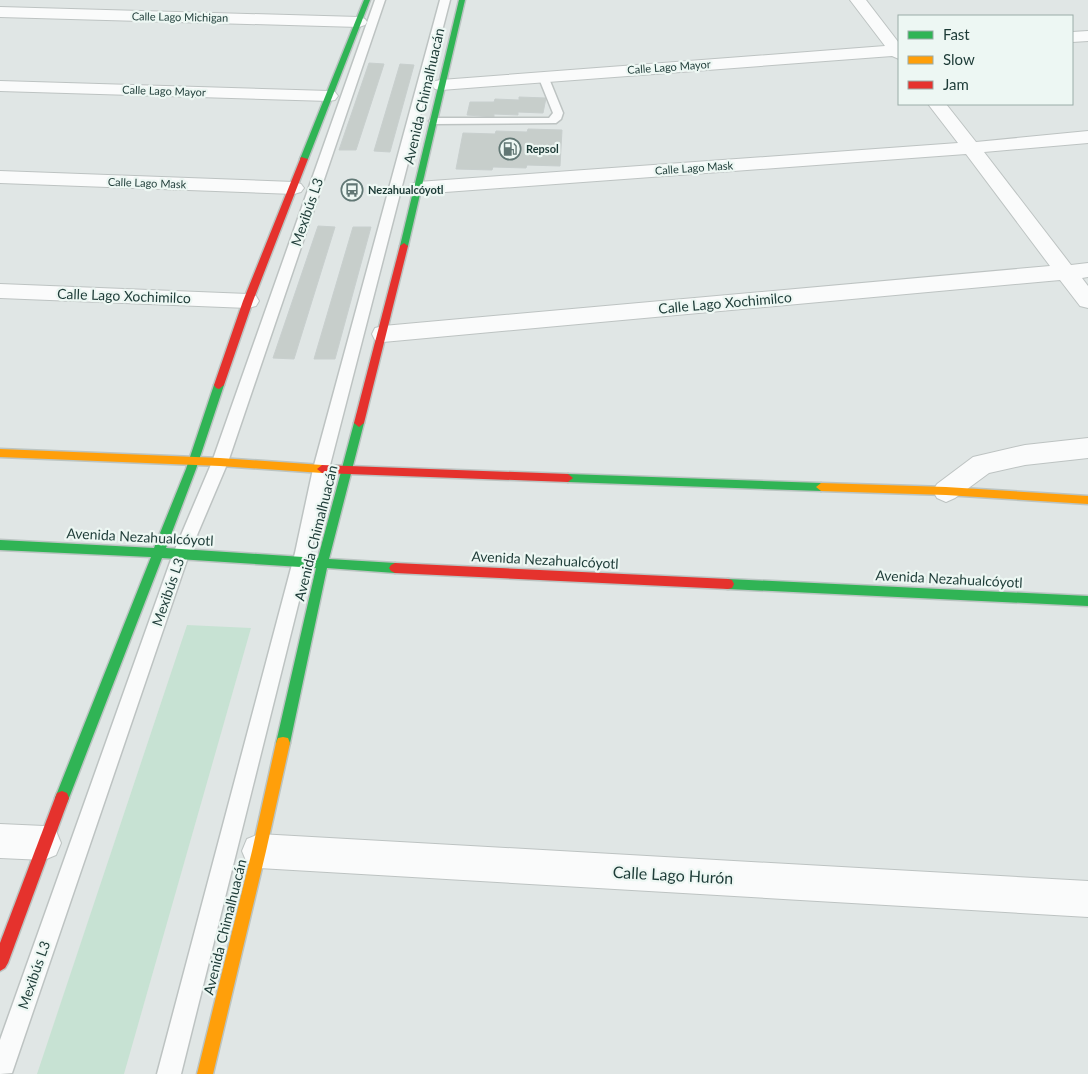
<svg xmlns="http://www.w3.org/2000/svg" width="1088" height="1074" font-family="Lato,sans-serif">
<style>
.green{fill:#c7e2d3}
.building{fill:#c7cecb;stroke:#c8cfce}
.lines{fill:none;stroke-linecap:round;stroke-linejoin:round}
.lane-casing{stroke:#bdc3c2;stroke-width:3}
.street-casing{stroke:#bdc3c2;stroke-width:2}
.fast-casing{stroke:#bbc4c2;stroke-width:3}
.slow-casing{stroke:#bbc4c2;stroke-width:3}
.jam-casing{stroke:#bbc4c2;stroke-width:3}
.lane{fill:#fafbfb;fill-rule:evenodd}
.street{fill:#fafbfb;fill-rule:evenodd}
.fast{fill:#30b455;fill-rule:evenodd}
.slow{fill:#ff9f0a;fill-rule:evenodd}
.jam{fill:#e5322d;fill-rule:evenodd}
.labels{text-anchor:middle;stroke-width:4.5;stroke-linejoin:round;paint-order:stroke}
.far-street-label{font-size:11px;fill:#1d3b37;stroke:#edf7f3}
.far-poi-label{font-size:11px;font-weight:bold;fill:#1d3b37;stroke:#edf7f3;text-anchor:start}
.street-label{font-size:14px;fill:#1d3b37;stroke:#edf7f3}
.near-street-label{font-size:16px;fill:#1d3b37;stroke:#edf7f3}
</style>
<rect width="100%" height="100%" fill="#e0e6e5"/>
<path class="green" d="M 187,625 L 251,628 L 124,1074 L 37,1074 Z"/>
<g class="building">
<path d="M 369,63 L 384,64 L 356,150 L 339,150 Z"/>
<path d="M 400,64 L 414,65 L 390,152 L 374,151 Z"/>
<path d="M 519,97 L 546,98 L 543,113 L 518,112 L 518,115 L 494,114 L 494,117 L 467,115 L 470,102 L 494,102 L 495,99 L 519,100 Z"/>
<path d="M 528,129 L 562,130 L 560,166 L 527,165 L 526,168 L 493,167 L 492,170 L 456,169 L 463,133 L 495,134 L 496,131 L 527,132 Z"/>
<path d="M 318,226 L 335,227 L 294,359 L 273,358 Z"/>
<path d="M 353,227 L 371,227 L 335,359 L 314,359 Z"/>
</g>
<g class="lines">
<g class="lane-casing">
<g id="lane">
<path d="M 375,0 L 385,0 L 228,462 L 189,554 L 12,1073 L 0,1074 L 0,1040 L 173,554 L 212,462 Z"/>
<path d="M 440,0 L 450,0 L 329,469 L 311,553 L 181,1074 L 157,1074 L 295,553 L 313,469 Z"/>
<path d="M 543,73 L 548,76 L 563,113 L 561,119 L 556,123 L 434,124 L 429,121 L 434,118 L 549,118 L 553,113 L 538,76 Z"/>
</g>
</g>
<g class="street-casing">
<g id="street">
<path d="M 850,0 L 866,0 L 899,43 L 899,59 L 892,56 L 441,90 L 435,89 L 432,85 L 435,81 L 441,80 L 885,46 Z"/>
<path d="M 0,7 L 359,17 L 365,19 L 367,22 L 365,25 L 359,27 L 0,17 Z"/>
<path d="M 1088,31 L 1088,41 L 1072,42 L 1072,32 Z"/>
<path d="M 0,81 L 329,91 L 335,92 L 338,96 L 335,100 L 329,101 L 0,91 Z"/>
<path d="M 928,104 L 946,104 L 976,142 L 1088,131 L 1088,143 L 984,152 L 1071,265 L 1088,263 L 1088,277 L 1082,278 L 1088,286 L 1088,308 L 1080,306 L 1060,280 L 383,342 L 375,340 L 372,334 L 375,328 L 383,326 L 1050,266 L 966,154 L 418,194 L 411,192 L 408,188 L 411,184 L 418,182 L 958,143 Z"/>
<path d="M 0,171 L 294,182 L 301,184 L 304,188 L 301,192 L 294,194 L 0,183 Z"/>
<path d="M 0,284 L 248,294 L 256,296 L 259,301 L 256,306 L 248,308 L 0,298 Z"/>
<path d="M 1088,438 L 1088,458 L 1025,465 L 989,473 L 955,498 L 946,502 L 937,498 L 933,491 L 937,484 L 973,457 L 1025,445 Z"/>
<path d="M 0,824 L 44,826 L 56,831 L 61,843 L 56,855 L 44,860 L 0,858 Z"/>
<path d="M 259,834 L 1088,881 L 1088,917 L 259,868 L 247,863 L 242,851 L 247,839 Z"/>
</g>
</g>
<g class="fast-casing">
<g id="fast">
<path d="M 364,0 L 370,0 L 308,159 L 301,161 L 300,159 Z"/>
<path d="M 459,0 L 465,0 L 408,246 L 404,249 L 400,246 Z"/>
<path d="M 219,381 L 224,385 L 196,469 L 166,548 L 318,558 L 354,423 L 359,419 L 364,423 L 329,559 L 395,563 L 399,565 L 401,568 L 399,571 L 395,573 L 327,568 L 290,743 L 288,748 L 283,749 L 278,748 L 276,743 L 316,568 L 162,558 L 69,798 L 67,803 L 62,805 L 57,803 L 55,798 L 151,557 L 0,550 L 0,540 L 154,548 L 186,469 L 214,385 Z"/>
<path d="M 568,474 L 821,483 L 826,487 L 821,491 L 568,482 L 563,478 Z"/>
<path d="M 728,579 L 1088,596 L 1088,606 L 728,589 L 724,588 L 722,584 L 724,580 Z"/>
</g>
</g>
<g class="slow-casing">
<g id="slow">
<path d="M 0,449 L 220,458 L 322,465 L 327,469 L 322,473 L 220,466 L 0,457 Z"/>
<path d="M 821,483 L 946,487 L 1088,496 L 1088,504 L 946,495 L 821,491 L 816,487 Z"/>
<path d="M 283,737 L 288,738 L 290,743 L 266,851 L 213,1074 L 197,1074 L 252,851 L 276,743 L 278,738 Z"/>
</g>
</g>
<g class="jam-casing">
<g id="jam">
<path d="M 301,157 L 308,159 L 253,301 L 224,385 L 219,389 L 216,388 L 214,385 L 243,301 Z"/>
<path d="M 404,243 L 408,246 L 364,423 L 359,427 L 354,423 L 400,246 Z"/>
<path d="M 322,465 L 568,474 L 573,478 L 568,482 L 322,473 L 317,469 Z"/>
<path d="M 395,563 L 728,579 L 732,580 L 734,584 L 732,588 L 728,589 L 395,573 L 391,571 L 389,568 L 391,565 Z"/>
<path d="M 62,791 L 67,793 L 69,798 L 8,963 L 5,968 L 0,971 L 0,943 L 55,798 L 57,793 Z"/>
</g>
</g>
<use href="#lane" class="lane"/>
<use href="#street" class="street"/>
<use href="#fast" class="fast"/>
<use href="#slow" class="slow"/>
<use href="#jam" class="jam"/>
</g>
<defs>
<g id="fuel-ring" transform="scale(1.125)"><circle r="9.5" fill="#edf7f3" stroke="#617774" stroke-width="1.5"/><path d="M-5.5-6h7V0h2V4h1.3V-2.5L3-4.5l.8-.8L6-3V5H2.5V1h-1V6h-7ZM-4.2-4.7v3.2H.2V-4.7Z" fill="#617774"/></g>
<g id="bus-ring" transform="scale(1.125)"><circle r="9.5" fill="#edf7f3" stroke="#617774" stroke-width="1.5"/><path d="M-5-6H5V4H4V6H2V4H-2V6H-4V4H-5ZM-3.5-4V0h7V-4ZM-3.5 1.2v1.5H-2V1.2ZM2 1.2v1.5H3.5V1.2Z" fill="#617774"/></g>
</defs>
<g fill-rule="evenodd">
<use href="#fuel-ring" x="510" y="149"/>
<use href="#bus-ring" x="352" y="190"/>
</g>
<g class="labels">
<g class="far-street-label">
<text transform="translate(180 17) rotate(1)" y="4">Calle Lago Michigan</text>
<text transform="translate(669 67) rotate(-4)" y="4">Calle Lago Mayor</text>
<text transform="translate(164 91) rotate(2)" y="4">Calle Lago Mayor</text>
<text transform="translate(694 168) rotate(-4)" y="4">Calle Lago Mask</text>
<text transform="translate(147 183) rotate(2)" y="4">Calle Lago Mask</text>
</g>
<g class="far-poi-label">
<text x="526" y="153">Repsol</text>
<text x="368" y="194">Nezahualcóyotl</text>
</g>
<g class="street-label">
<text transform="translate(424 96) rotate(-77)" y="5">Avenida Chimalhuacán</text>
<text transform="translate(307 212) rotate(-71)" y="5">Mexibús L3</text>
<text transform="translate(124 296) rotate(2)" y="5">Calle Lago Xochimilco</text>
<text transform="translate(725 303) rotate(-5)" y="5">Calle Lago Xochimilco</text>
<text transform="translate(316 533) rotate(-76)" y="5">Avenida Chimalhuacán</text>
<text transform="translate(140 537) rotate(3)" y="5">Avenida Nezahualcóyotl</text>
<text transform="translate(545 560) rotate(3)" y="5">Avenida Nezahualcóyotl</text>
<text transform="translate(949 579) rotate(3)" y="5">Avenida Nezahualcóyotl</text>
<text transform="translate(168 592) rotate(-71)" y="5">Mexibús L3</text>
<text transform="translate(225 927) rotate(-76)" y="5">Avenida Chimalhuacán</text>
<text transform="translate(34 975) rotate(-71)" y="5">Mexibús L3</text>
</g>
<g class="near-street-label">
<text transform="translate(673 875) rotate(3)" y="6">Calle Lago Hurón</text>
</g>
</g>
<rect x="898" y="15" width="175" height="90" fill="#edf7f3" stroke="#9aaca8"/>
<rect x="908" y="31" width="25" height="8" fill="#30b455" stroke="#9aaca8"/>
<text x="943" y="40" font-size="15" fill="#1d3b37">Fast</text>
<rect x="908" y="56" width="25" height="8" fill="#ff9f0a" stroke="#9aaca8"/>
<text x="943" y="65" font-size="15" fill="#1d3b37">Slow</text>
<rect x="908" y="81" width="25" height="8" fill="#e5322d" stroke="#9aaca8"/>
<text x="943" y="90" font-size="15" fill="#1d3b37">Jam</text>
</svg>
